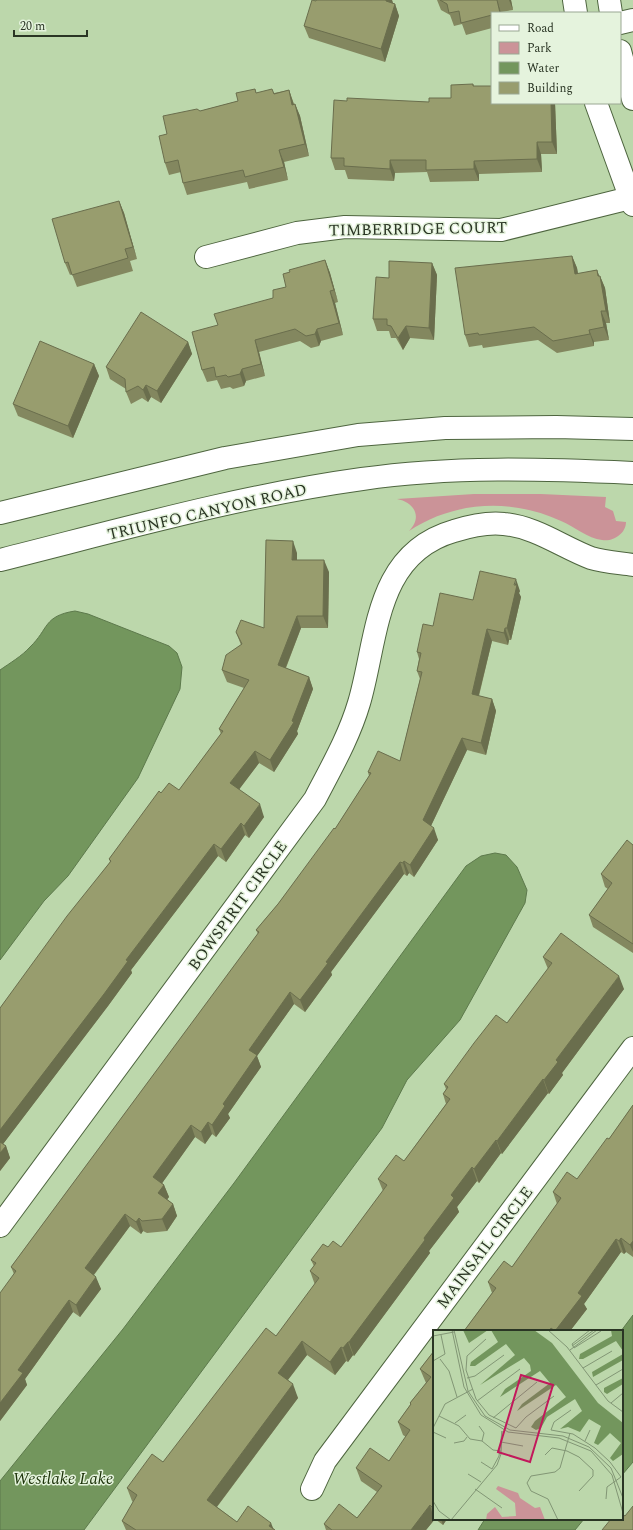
<svg xmlns="http://www.w3.org/2000/svg" width="633" height="1530" font-family="Spectral,serif">
<style>
.green{fill:#cb9398}
.water{fill:#73965d;stroke:#5d794c}
.lines{fill:none;stroke-linecap:round;stroke-linejoin:round}
.minor-casing{stroke:#4e653f;stroke-width:24}
.minor{stroke:#fff;stroke-width:22}
.wall{fill:#83875f}
.shaded-wall{fill:#6a6e4d}
.building{fill:#989d6e;stroke:#6a6e4d}
.labels{text-anchor:middle;stroke-width:3;stroke-linejoin:round;paint-order:stroke}
.street-label{font-size:16px;fill:#2a3524;stroke:#e5f3dd}
.water-label{font-size:17px;font-style:italic;fill:#1c3309;stroke:#e5f3dd}
.inset-road{fill:none;stroke:#829675;stroke-width:1}
.view{fill:#c2185b;fill-opacity:0.15;stroke:#c2185b;stroke-width:2}
.inset-edge{fill:none;stroke:#2a3524;stroke-width:2}
</style>
<rect width="100%" height="100%" fill="#bcd7ab"/>
<path class="green" d="M 474,494 L 541,494 L 606,497 L 605,507 L 613,511 L 616,521 L 626,522 C 626,533 614,542 602,540 C 588,539 574,526 561,521 C 512,498 454,501 409,531 C 423,517 414,502 397,499 Z"/>
<g class="water">
<path d="M 75,611 L 88,614 L 169,646 L 177,653 L 182,667 L 180,689 L 138,778 L 68,876 L 44,901 L 0,960 L 0,670 C 10,663 22,656 30,647 C 49,629 43,616 75,611 Z"/>
<path d="M 495,853 L 506,855 L 517,867 L 527,890 L 525,903 L 460,1020 L 407,1080 L 382,1128 L 84,1530 L 0,1530 L 0,1481 L 123,1329 L 234,1183 L 466,866 L 481,856 Z"/>
<path d="M 633,1315 L 633,1462 L 622,1475 L 621,1331 Z"/>
<path d="M 485,1519 L 584,1519 L 575,1530 L 478,1530 Z"/>
</g>
<g class="lines">
<g class="minor-casing">
<g id="minor">
<path d="M 574,0 L 576,13"/>
<path d="M 609,0 L 611,13"/>
<path d="M 620,23 L 633,20"/>
<path d="M 620,51 L 633,99"/>
<path d="M 596,103 L 633,205"/>
<path d="M 206,257 L 297,233 L 345,227 L 501,230 L 630,198"/>
<path d="M 0,513 L 225,458 L 358,435 L 445,428 L 556,427 L 633,429"/>
<path d="M 0,560 C 120,530 239,496 362,479 C 451,466 544,469 633,473"/>
<path d="M 0,1226 L 315,799 C 331,768 349,737 359,703 C 378,639 374,554 454,531 C 470,526 487,522 504,524 C 536,527 562,547 591,558 C 604,562 620,563 633,565"/>
<path d="M 312,1489 L 325,1461 L 633,1048"/>
</g>
</g>
<use href="#minor" class="minor"/>
</g>
<g class="wall">
<path d="M 316,0 L 392,0 L 393,3 L 395,4 L 399,16 L 385,62 L 309,38 L 304,26 Z"/>
<path d="M 437,0 L 511,0 L 513,10 L 501,12 L 501,13 L 492,13 L 492,28 L 466,35 L 462,24 L 454,26 L 450,15 L 441,10 Z"/>
<path d="M 473,84 L 474,86 L 555,103 L 557,154 L 541,154 L 542,172 L 479,174 L 479,181 L 430,182 L 427,172 L 395,173 L 394,181 L 348,179 L 345,170 L 335,170 L 331,158 L 347,101 L 429,102 L 451,98 Z"/>
<path d="M 255,89 L 256,93 L 274,93 L 289,90 L 294,104 L 295,104 L 300,116 L 309,156 L 284,162 L 288,180 L 249,189 L 247,182 L 187,195 L 183,183 L 181,172 L 169,175 L 165,163 L 167,134 L 200,111 L 238,101 Z"/>
<path d="M 119,201 L 124,213 L 137,259 L 130,261 L 133,271 L 77,287 L 72,274 L 70,275 L 65,263 Z"/>
<path d="M 572,256 L 577,268 L 578,274 L 597,270 L 599,276 L 600,276 L 605,288 L 610,323 L 606,323 L 609,340 L 594,342 L 594,346 L 557,353 L 538,340 L 483,348 L 482,345 L 469,347 L 465,335 Z"/>
<path d="M 325,260 L 330,273 L 338,302 L 335,303 L 343,335 L 321,341 L 319,346 L 311,348 L 300,341 L 259,352 L 265,376 L 246,381 L 244,386 L 233,389 L 230,387 L 221,389 L 217,380 L 207,382 L 202,370 L 218,325 L 273,298 L 286,287 Z"/>
<path d="M 432,263 L 437,275 L 434,340 L 410,338 L 403,350 L 396,338 L 391,338 L 389,331 L 377,331 L 373,319 L 389,278 Z"/>
<path d="M 188,342 L 192,354 L 161,403 L 151,397 L 148,402 L 142,398 L 131,404 L 126,392 L 126,389 L 110,379 L 106,367 Z"/>
<path d="M 94,364 L 99,376 L 73,438 L 18,416 L 13,404 Z"/>
<path d="M 297,553 L 297,560 L 329,572 L 328,628 L 301,628 L 286,668 L 309,677 L 313,689 L 297,731 L 298,734 L 274,772 L 259,763 L 239,789 L 264,817 L 249,838 L 245,835 L 226,862 L 218,856 L 131,970 L 132,973 L 108,1006 L 3,1144 L 6,1146 L 10,1158 L 0,1171 L 0,1008 L 110,862 L 109,859 L 161,793 L 179,790 L 221,734 L 219,729 L 244,688 L 227,682 L 222,670 L 241,645 L 236,632 L 264,628 Z"/>
<path d="M 520,591 L 519,593 L 521,597 L 511,640 L 509,640 L 508,645 L 492,641 L 479,696 L 492,699 L 496,711 L 486,755 L 467,750 L 431,826 L 438,840 L 414,877 L 409,873 L 407,876 L 404,874 L 331,972 L 332,975 L 305,1012 L 294,1004 L 257,1056 L 261,1067 L 228,1114 L 230,1118 L 216,1137 L 212,1134 L 205,1144 L 195,1137 L 162,1183 L 164,1185 L 169,1197 L 167,1199 L 173,1204 L 177,1216 L 167,1231 L 147,1233 L 143,1231 L 141,1234 L 130,1226 L 94,1275 L 101,1289 L 80,1317 L 73,1312 L 25,1379 L 27,1385 L 0,1421 L 14,1274 L 11,1267 L 258,934 L 256,930 L 278,904 L 335,829 L 369,776 L 368,772 L 400,761 L 420,679 L 417,671 L 419,659 L 417,652 L 433,626 L 473,600 Z"/>
<path d="M 633,845 L 633,953 L 593,927 L 589,915 L 608,889 L 605,887 L 601,874 Z"/>
<path d="M 543,957 L 624,989 L 562,1073 L 563,1075 L 549,1094 L 548,1093 L 502,1154 L 501,1153 L 479,1183 L 477,1181 L 457,1207 L 459,1212 L 429,1251 L 430,1253 L 354,1356 L 353,1355 L 348,1362 L 346,1361 L 335,1375 L 307,1355 L 288,1380 L 298,1398 L 217,1507 L 237,1522 L 273,1529 L 275,1530 L 126,1530 L 122,1521 L 133,1502 L 132,1501 L 127,1488 L 163,1462 L 276,1336 L 315,1285 L 310,1271 L 314,1266 L 311,1260 L 328,1247 L 341,1247 L 383,1191 L 378,1179 L 404,1161 L 446,1104 L 443,1094 L 446,1089 L 444,1084 L 507,1023 L 548,969 Z"/>
<path d="M 633,1105 L 633,1257 L 626,1252 L 624,1254 L 621,1252 L 584,1304 L 587,1309 L 570,1331 L 464,1331 L 492,1293 L 488,1282 L 512,1267 L 557,1204 L 553,1192 L 577,1179 L 609,1139 Z"/>
<path d="M 434,1351 L 434,1519 L 435,1519 L 426,1530 L 326,1530 L 324,1524 L 357,1518 L 377,1492 L 361,1481 L 356,1468 L 389,1461 L 406,1437 L 403,1435 L 398,1422 L 410,1405 L 410,1403 L 426,1383 L 420,1369 Z"/>
<path d="M 435,1519 L 447,1519 L 443,1525 Z"/>
</g>
<g class="shaded-wall">
<path d="M 386,0 L 392,0 L 393,4 L 386,1 Z"/>
<path d="M 497,0 L 501,13 L 500,13 Z"/>
<path d="M 509,0 L 511,0 L 513,10 Z"/>
<path d="M 395,4 L 399,16 L 385,62 L 381,49 Z"/>
<path d="M 289,90 L 293,102 L 297,117 L 292,105 Z"/>
<path d="M 551,103 L 555,103 L 557,154 L 552,142 Z"/>
<path d="M 295,104 L 300,116 L 309,156 L 305,144 Z"/>
<path d="M 537,142 L 541,154 L 542,172 L 537,159 Z"/>
<path d="M 279,150 L 284,162 L 288,180 L 284,167 Z"/>
<path d="M 390,160 L 395,173 L 394,181 L 390,169 Z"/>
<path d="M 474,161 L 479,174 L 479,181 L 474,169 Z"/>
<path d="M 119,201 L 124,213 L 137,259 L 133,247 Z"/>
<path d="M 572,256 L 577,268 L 580,286 L 575,274 Z"/>
<path d="M 325,260 L 330,273 L 338,302 L 334,290 Z"/>
<path d="M 432,263 L 437,275 L 434,340 L 429,328 Z"/>
<path d="M 597,270 L 601,281 L 600,276 L 605,288 L 610,323 L 606,311 Z"/>
<path d="M 330,291 L 335,303 L 343,335 L 339,323 Z"/>
<path d="M 601,311 L 606,323 L 609,340 L 604,327 Z"/>
<path d="M 406,326 L 410,338 L 403,350 L 398,338 Z"/>
<path d="M 317,329 L 321,341 L 319,346 L 315,334 Z"/>
<path d="M 589,330 L 594,342 L 594,346 L 590,334 Z"/>
<path d="M 255,340 L 259,352 L 265,376 L 261,364 Z"/>
<path d="M 188,342 L 192,354 L 161,403 L 157,391 Z"/>
<path d="M 94,364 L 99,376 L 73,438 L 68,426 Z"/>
<path d="M 242,369 L 246,381 L 244,386 L 240,374 Z"/>
<path d="M 146,385 L 151,397 L 148,402 L 143,390 Z"/>
<path d="M 293,541 L 297,553 L 297,572 L 292,560 Z"/>
<path d="M 324,560 L 329,572 L 328,628 L 323,616 Z"/>
<path d="M 516,579 L 520,591 L 519,593 L 521,597 L 511,640 L 507,628 Z"/>
<path d="M 297,616 L 301,628 L 282,677 L 278,665 Z"/>
<path d="M 505,628 L 509,640 L 508,645 L 504,633 Z"/>
<path d="M 487,629 L 492,641 L 476,706 L 472,694 Z"/>
<path d="M 309,677 L 313,689 L 297,731 L 298,734 L 274,772 L 270,760 L 292,721 Z"/>
<path d="M 492,699 L 496,711 L 486,755 L 481,743 Z"/>
<path d="M 462,738 L 467,750 L 428,832 L 423,820 Z"/>
<path d="M 255,751 L 259,763 L 235,795 L 230,783 Z"/>
<path d="M 260,804 L 264,817 L 249,838 L 244,826 Z"/>
<path d="M 241,823 L 245,835 L 226,862 L 221,849 Z"/>
<path d="M 434,828 L 438,840 L 414,877 L 410,865 Z"/>
<path d="M 214,844 L 218,856 L 131,970 L 132,973 L 108,1006 L 0,1148 L 0,1130 L 126,960 Z"/>
<path d="M 404,861 L 409,873 L 407,876 L 403,863 Z"/>
<path d="M 400,862 L 404,874 L 331,972 L 332,975 L 305,1012 L 300,1000 L 326,962 Z"/>
<path d="M 619,976 L 624,989 L 562,1073 L 563,1075 L 549,1094 L 544,1080 L 556,1060 Z"/>
<path d="M 290,992 L 294,1004 L 257,1056 L 261,1067 L 228,1114 L 230,1118 L 216,1137 L 212,1125 L 223,1104 L 249,1050 Z"/>
<path d="M 543,1079 L 548,1093 L 502,1154 L 497,1141 Z"/>
<path d="M 208,1122 L 212,1134 L 205,1144 L 201,1132 Z"/>
<path d="M 191,1125 L 195,1137 L 158,1189 L 153,1177 Z"/>
<path d="M 496,1140 L 501,1153 L 479,1183 L 474,1169 Z"/>
<path d="M 6,1146 L 10,1158 L 0,1171 L 0,1153 Z"/>
<path d="M 472,1167 L 477,1181 L 457,1207 L 459,1212 L 429,1251 L 430,1253 L 354,1356 L 349,1342 L 424,1238 L 451,1195 Z"/>
<path d="M 164,1185 L 169,1197 L 163,1205 L 158,1193 Z"/>
<path d="M 173,1204 L 177,1216 L 167,1231 L 162,1219 Z"/>
<path d="M 125,1214 L 130,1226 L 89,1281 L 85,1268 Z"/>
<path d="M 139,1218 L 143,1231 L 141,1234 L 136,1222 Z"/>
<path d="M 621,1238 L 626,1252 L 624,1254 L 619,1241 Z"/>
<path d="M 616,1239 L 621,1252 L 584,1304 L 587,1309 L 570,1331 L 555,1331 L 578,1293 Z"/>
<path d="M 633,1241 L 633,1252 L 630,1245 Z"/>
<path d="M 96,1277 L 101,1289 L 80,1317 L 76,1305 Z"/>
<path d="M 69,1300 L 73,1312 L 25,1379 L 27,1385 L 0,1421 L 0,1403 L 18,1370 Z"/>
<path d="M 302,1341 L 307,1355 L 283,1386 L 278,1373 Z"/>
<path d="M 348,1342 L 353,1355 L 348,1362 L 343,1348 Z"/>
<path d="M 341,1347 L 346,1361 L 335,1375 L 330,1362 Z"/>
<path d="M 293,1384 L 298,1398 L 212,1513 L 207,1500 Z"/>
<path d="M 430,1505 L 434,1519 L 435,1519 L 426,1530 L 411,1530 Z"/>
<path d="M 441,1519 L 447,1519 L 443,1525 Z"/>
<path d="M 271,1523 L 274,1530 L 269,1526 Z"/>
</g>
<g class="building">
<path d="M 312,0 L 316,1 L 316,0 L 386,0 L 386,1 L 395,4 L 381,49 L 304,26 Z"/>
<path d="M 440,0 L 497,0 L 500,13 L 492,13 L 492,15 L 461,23 L 459,11 L 449,13 L 447,4 Z"/>
<path d="M 473,84 L 473,86 L 492,86 L 492,103 L 551,103 L 552,142 L 537,142 L 537,159 L 474,161 L 474,169 L 426,170 L 426,160 L 390,160 L 390,169 L 344,166 L 344,158 L 331,158 L 334,100 L 347,101 L 347,98 L 429,102 L 429,98 L 451,98 L 451,85 Z"/>
<path d="M 255,89 L 256,93 L 272,89 L 274,94 L 289,90 L 292,105 L 295,104 L 305,144 L 279,150 L 284,167 L 245,177 L 243,170 L 183,183 L 178,160 L 165,163 L 159,136 L 167,134 L 163,116 L 197,109 L 200,111 L 238,101 L 236,93 Z"/>
<path d="M 119,201 L 133,247 L 125,249 L 128,258 L 72,275 L 68,262 L 65,263 L 52,219 Z"/>
<path d="M 572,256 L 575,274 L 597,270 L 598,276 L 600,276 L 606,311 L 601,311 L 604,327 L 589,330 L 590,334 L 553,341 L 534,327 L 479,335 L 478,333 L 465,335 L 455,268 Z"/>
<path d="M 325,260 L 334,290 L 330,291 L 339,323 L 317,329 L 315,334 L 306,336 L 295,329 L 255,340 L 261,364 L 242,369 L 240,374 L 228,377 L 226,375 L 216,377 L 214,367 L 202,370 L 192,332 L 218,325 L 214,314 L 273,298 L 273,290 L 286,287 L 283,274 L 290,272 L 289,270 Z"/>
<path d="M 389,261 L 432,263 L 429,328 L 406,326 L 398,338 L 391,326 L 387,325 L 387,319 L 373,319 L 376,277 L 389,278 Z"/>
<path d="M 141,312 L 188,342 L 157,391 L 146,385 L 143,390 L 138,386 L 126,392 L 125,379 L 106,367 Z"/>
<path d="M 40,341 L 94,364 L 68,426 L 13,404 Z"/>
<path d="M 266,540 L 293,541 L 292,560 L 324,560 L 323,616 L 297,616 L 278,665 L 309,677 L 292,721 L 294,722 L 270,760 L 255,751 L 230,783 L 260,804 L 244,826 L 241,823 L 221,849 L 214,844 L 126,960 L 128,961 L 104,994 L 0,1130 L 0,1008 L 67,916 L 111,861 L 109,859 L 159,791 L 161,793 L 169,783 L 179,790 L 223,731 L 219,729 L 249,680 L 222,670 L 226,655 L 242,644 L 236,632 L 241,620 L 264,628 Z"/>
<path d="M 480,571 L 516,579 L 514,585 L 517,585 L 507,628 L 505,628 L 504,633 L 487,629 L 472,694 L 492,699 L 481,743 L 462,738 L 423,820 L 434,828 L 410,865 L 404,861 L 403,863 L 400,862 L 326,962 L 328,963 L 300,1000 L 290,992 L 249,1050 L 257,1055 L 223,1104 L 225,1106 L 212,1125 L 208,1122 L 201,1132 L 191,1125 L 153,1177 L 164,1185 L 158,1193 L 173,1204 L 162,1219 L 142,1221 L 139,1218 L 136,1222 L 125,1214 L 85,1268 L 96,1277 L 76,1305 L 69,1300 L 18,1370 L 23,1373 L 0,1403 L 0,1293 L 16,1271 L 11,1267 L 259,932 L 256,930 L 278,904 L 334,828 L 335,829 L 371,773 L 368,772 L 378,751 L 400,761 L 422,672 L 417,671 L 421,653 L 417,652 L 423,624 L 433,626 L 440,593 L 473,600 Z"/>
<path d="M 627,840 L 633,845 L 633,944 L 589,915 L 612,883 L 601,874 Z"/>
<path d="M 561,933 L 619,976 L 556,1060 L 558,1062 L 544,1080 L 543,1079 L 497,1141 L 496,1140 L 474,1169 L 472,1167 L 451,1195 L 454,1198 L 424,1238 L 425,1240 L 349,1342 L 348,1342 L 343,1348 L 341,1347 L 330,1362 L 302,1341 L 278,1373 L 293,1384 L 207,1500 L 237,1522 L 248,1506 L 271,1523 L 269,1526 L 275,1530 L 136,1530 L 122,1521 L 137,1495 L 127,1488 L 152,1454 L 163,1462 L 266,1328 L 276,1336 L 319,1278 L 310,1271 L 316,1263 L 311,1260 L 323,1244 L 328,1247 L 333,1241 L 341,1247 L 387,1185 L 378,1179 L 396,1155 L 404,1161 L 450,1099 L 443,1094 L 448,1087 L 444,1084 L 474,1043 L 496,1015 L 507,1023 L 552,963 L 543,957 Z"/>
<path d="M 633,1105 L 633,1241 L 630,1245 L 621,1238 L 619,1241 L 616,1239 L 578,1293 L 582,1296 L 555,1331 L 551,1328 L 549,1331 L 464,1331 L 496,1288 L 488,1282 L 504,1261 L 512,1267 L 561,1198 L 553,1192 L 567,1172 L 577,1179 L 607,1138 L 609,1139 Z"/>
<path d="M 0,1142 L 6,1146 L 0,1153 Z"/>
<path d="M 434,1351 L 434,1509 L 430,1505 L 411,1530 L 332,1530 L 324,1524 L 339,1504 L 357,1518 L 382,1486 L 356,1468 L 370,1448 L 389,1461 L 410,1430 L 398,1422 L 411,1404 L 410,1403 L 431,1377 L 420,1369 Z"/>
<path d="M 633,1506 L 633,1530 L 602,1530 L 611,1519 L 622,1519 L 622,1514 L 625,1516 Z"/>
</g>
<g class="labels">
<g class="street-label">
<text transform="translate(418 228) rotate(-1)" y="6">TIMBERRIDGE COURT</text>
<text transform="translate(207 511) rotate(-13)" y="6">TRIUNFO CANYON ROAD</text>
<text transform="translate(237 905) rotate(-54)" y="6">BOWSPIRIT CIRCLE</text>
<text transform="translate(484 1247) rotate(-53)" y="6">MAINSAIL CIRCLE</text>
</g>
<g class="water-label">
<text x="63" y="1484">Westlake Lake</text>
</g>
</g>
<g transform="translate(433 1330)">
<rect width="190" height="190" fill="#bcd7ab"/>
<path d="M 65,156 L 85,163 L 87,168 L 102,178 L 107,177 L 112,190 L 53,190 L 54,184 L 62,177 L 69,187 L 83,186 L 82,173 L 63,159 Z" fill="#cb9398"/>
<path d="M 30,0 L 55,0 L 36,13 ZM 58,0 L 101,0 L 119,13 L 165,73 L 190,93 L 190,124 L 180,131 L 177,128 L 188,113 L 177,103 L 165,115 L 161,113 L 168,96 L 156,89 L 147,102 L 135,97 L 127,99 L 149,81 L 142,69 L 114,87 L 108,98 L 103,100 L 98,97 L 102,91 L 133,67 L 123,55 L 84,81 L 89,74 L 117,53 L 107,41 L 67,67 L 72,59 L 98,41 L 97,35 L 91,28 L 47,55 L 82,25 L 73,14 L 42,36 L 37,36 L 38,32 L 65,12 ZM 178,0 L 190,0 L 190,21 L 183,11 L 150,29 L 146,29 L 147,24 L 179,6 ZM 190,24 L 190,30 L 160,47 L 159,42 ZM 190,48 L 190,54 L 174,64 L 171,62 L 171,58 Z" fill="#73965d"/>
<path class="inset-road" d="M 19,0 L 31,57 L 48,85 L 75,102 L 126,108 L 158,121 L 179,145 L 190,183M 21,0 L 35,61 L 52,86 L 77,100 L 130,106 L 156,117 L 178,138 L 190,168M 115,0 L 134,17 L 175,71 L 190,82M 157,0 L 139,14 L 141,18 L 168,1M 0,6 L 21,2M 53,9 L 34,26 L 33,40 L 43,69 L 56,85 L 83,98 L 93,87 L 121,66M 139,16 L 161,0M 137,20 L 164,0M 7,29 L 16,41 L 24,67M 0,31 L 12,24 L 8,5M 150,38 L 179,21M 34,48 L 42,46 L 71,25M 163,55 L 190,39M 44,71 L 87,39M 178,73 L 190,63M 138,80 L 121,92 L 118,100 L 140,104 L 162,118 L 177,132 L 188,147 L 174,157 L 173,169M 6,86 L 26,96 L 37,109 L 49,111 L 60,120 L 68,121M 60,88 L 104,52M 22,93 L 33,85M 46,96 L 51,103 L 49,111M 0,98 L 12,74 L 40,59M 0,102 L 13,108M 152,111 L 157,100M 68,112 L 90,116M 21,113 L 31,111 L 34,107M 112,125 L 119,118 L 134,121 L 146,127 L 160,140 L 160,146 L 146,161M 48,132 L 59,139M 59,139 L 66,126 L 69,101M 35,144 L 48,152M 42,159 L 69,178M 0,171 L 6,181 L 18,190M 18,190 L 64,135 L 68,124 L 69,101M 125,190 L 115,169 L 98,161 L 94,153 L 98,146 L 122,142 L 127,138 L 137,103"/>
<path class="view" d="M 88,45 L 120,55 L 97,132 L 65,122 Z"/>
<rect width="190" height="190" class="inset-edge"/>
</g>
<rect x="491" y="12" width="130" height="92" fill="#e5f3dd" stroke="#9aa793"/>
<rect x="499" y="25" width="20" height="6" fill="#ffffff" stroke="#9aa793"/>
<text x="527" y="32" font-size="12" fill="#2a3524">Road</text>
<rect x="499" y="42" width="20" height="12" fill="#cb9398" stroke="#9aa793"/>
<text x="527" y="52" font-size="12" fill="#2a3524">Park</text>
<rect x="499" y="62" width="20" height="12" fill="#73965d" stroke="#9aa793"/>
<text x="527" y="72" font-size="12" fill="#2a3524">Water</text>
<rect x="499" y="82" width="20" height="12" fill="#989d6e" stroke="#9aa793"/>
<text x="527" y="92" font-size="12" fill="#2a3524">Building</text>
<path d="M14 30v6h73v-6" fill="none" stroke="#2a3524" stroke-width="2"/>
<text x="20" y="30" font-size="12" fill="#2a3524" stroke="#e5f3dd" stroke-width="3" paint-order="stroke">20 m</text>
</svg>
